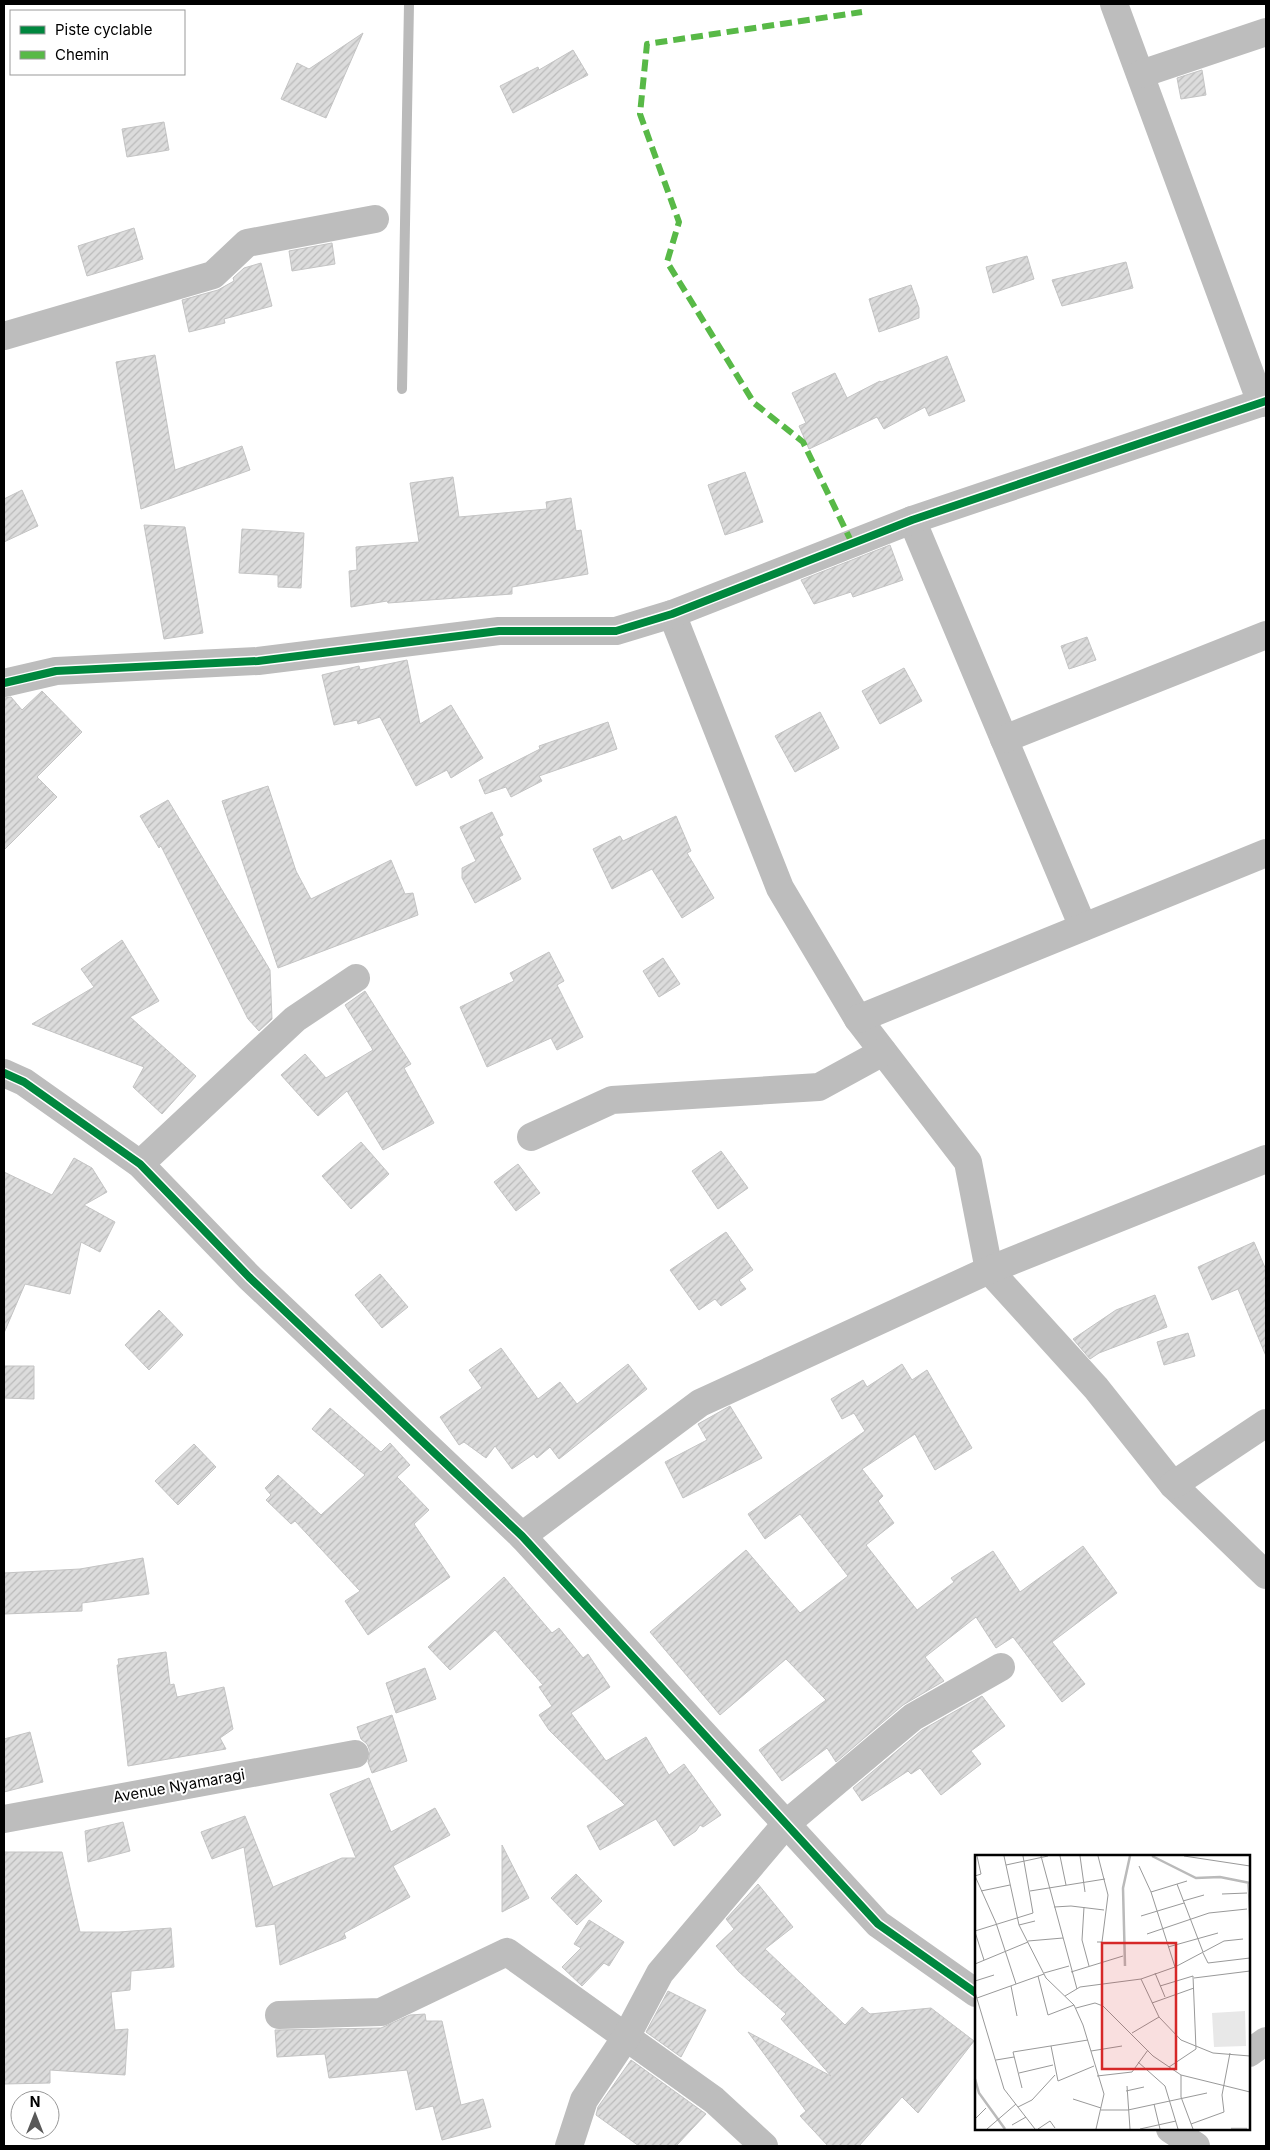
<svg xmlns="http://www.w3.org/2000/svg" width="1270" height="2150" font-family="Inter,sans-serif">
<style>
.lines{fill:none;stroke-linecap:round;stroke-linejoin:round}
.stream{stroke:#bababa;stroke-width:10}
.building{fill:url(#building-hatch);stroke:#c4c4c4}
.minor{stroke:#bdbdbd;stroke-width:28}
.quiet{stroke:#58b947;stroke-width:6;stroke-dasharray:12 6;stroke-linecap:butt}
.cycleway-casing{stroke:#fff;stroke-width:11}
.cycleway{stroke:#00873e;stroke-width:8}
.labels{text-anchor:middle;stroke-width:4;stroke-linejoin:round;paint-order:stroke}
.street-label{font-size:15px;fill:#000;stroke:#fff}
.inset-river{fill:none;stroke:#bababa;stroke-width:2.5}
.inset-road{fill:none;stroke:#999;stroke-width:1}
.view{fill:#d62828;fill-opacity:0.15;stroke:#d62828;stroke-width:2.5}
.inset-edge{fill:none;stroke:#000;stroke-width:2.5}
</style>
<defs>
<pattern id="building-hatch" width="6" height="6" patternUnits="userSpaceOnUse" patternTransform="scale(1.25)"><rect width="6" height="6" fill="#dcdcdc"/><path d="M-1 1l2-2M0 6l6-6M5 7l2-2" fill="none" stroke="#bbb"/></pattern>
</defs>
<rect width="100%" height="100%" fill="#fff"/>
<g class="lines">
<path class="stream" d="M 402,389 L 409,4"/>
</g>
<g class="building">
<path d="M 363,33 L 326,118 L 281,99 L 297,63 L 309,69 Z"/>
<path d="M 573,50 L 588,75 L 513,113 L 500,86 L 538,67 L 539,70 Z"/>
<path d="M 1202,70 L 1206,95 L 1181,99 L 1177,78 Z"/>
<path d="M 164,122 L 169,150 L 127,157 L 122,129 Z"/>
<path d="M 134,228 L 143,259 L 87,276 L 78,246 Z"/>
<path d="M 332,243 L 335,264 L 292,271 L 289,251 Z"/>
<path d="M 1027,256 L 1034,279 L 993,293 L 986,267 Z"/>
<path d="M 1126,262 L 1133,288 L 1062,306 L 1052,280 Z"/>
<path d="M 261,263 L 272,306 L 224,319 L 225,323 L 189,332 L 182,300 L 218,290 L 234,281 L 233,278 L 244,268 Z"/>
<path d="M 911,285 L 919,308 L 919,318 L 879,332 L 869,299 Z"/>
<path d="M 155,355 L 175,470 L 242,446 L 250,470 L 141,509 L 116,362 Z"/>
<path d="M 947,356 L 965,401 L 929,416 L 925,407 L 884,429 L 877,417 L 809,449 L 799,426 L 806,423 L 792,393 L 835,373 L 847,398 L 880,381 L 881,382 Z"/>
<path d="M 745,472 L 763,522 L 725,535 L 708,485 Z"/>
<path d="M 453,477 L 459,517 L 547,509 L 546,502 L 571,498 L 576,531 L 581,530 L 588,574 L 512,587 L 512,594 L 388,603 L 387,601 L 351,607 L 349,571 L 357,570 L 356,547 L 419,542 L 410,483 Z"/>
<path d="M 22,490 L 38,526 L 4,542 L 4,499 Z"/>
<path d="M 144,525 L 185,527 L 203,633 L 164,639 Z"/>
<path d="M 242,529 L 304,533 L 301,588 L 278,587 L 278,575 L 239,573 Z"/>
<path d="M 890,545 L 903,580 L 853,597 L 851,592 L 814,604 L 801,580 Z"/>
<path d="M 1087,637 L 1096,660 L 1069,669 L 1061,646 Z"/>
<path d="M 407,660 L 420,724 L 451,705 L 483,758 L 451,778 L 447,770 L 416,786 L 380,717 L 358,724 L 357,720 L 334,725 L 322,675 L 359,666 L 360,670 Z"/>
<path d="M 904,668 L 922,701 L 880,724 L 862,691 Z"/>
<path d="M 42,691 L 82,732 L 37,777 L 57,797 L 4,850 L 4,698 L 11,697 L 22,710 Z"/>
<path d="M 820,712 L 839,748 L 795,772 L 775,736 Z"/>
<path d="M 608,722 L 617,749 L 539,776 L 542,781 L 511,797 L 506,787 L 485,794 L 479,780 L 540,749 L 539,746 Z"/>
<path d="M 268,786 L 296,871 L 311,899 L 391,860 L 405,894 L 413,893 L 418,915 L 278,968 L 222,801 Z"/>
<path d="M 168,800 L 270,970 L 272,1019 L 259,1031 L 248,1019 L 161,846 L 159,848 L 140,816 Z"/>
<path d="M 492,812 L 503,835 L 499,837 L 521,879 L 475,903 L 462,878 L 462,868 L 476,861 L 460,827 Z"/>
<path d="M 676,816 L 691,851 L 687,853 L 714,898 L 682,918 L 652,869 L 612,889 L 593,849 L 620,836 L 623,841 Z"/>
<path d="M 122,940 L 159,1001 L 130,1017 L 196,1076 L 162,1114 L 133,1087 L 144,1067 L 32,1024 L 94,987 L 81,969 Z"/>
<path d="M 549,952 L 564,981 L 557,985 L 583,1037 L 557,1050 L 551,1038 L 487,1067 L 460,1007 L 514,981 L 510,973 Z"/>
<path d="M 663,958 L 680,984 L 659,997 L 643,971 Z"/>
<path d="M 365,991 L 411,1064 L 404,1068 L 434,1123 L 383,1150 L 347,1091 L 318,1116 L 281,1075 L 305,1054 L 326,1078 L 373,1050 L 345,1005 Z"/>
<path d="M 361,1142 L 389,1174 L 351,1209 L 322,1176 Z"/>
<path d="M 721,1151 L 748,1188 L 718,1209 L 692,1171 Z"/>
<path d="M 74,1158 L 92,1168 L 107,1192 L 84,1205 L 115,1222 L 100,1252 L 81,1242 L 70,1294 L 25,1284 L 4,1333 L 4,1172 L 52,1195 Z"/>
<path d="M 518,1164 L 540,1193 L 516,1211 L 494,1182 Z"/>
<path d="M 726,1232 L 753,1270 L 739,1280 L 746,1289 L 721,1306 L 715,1299 L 699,1310 L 670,1270 Z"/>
<path d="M 1254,1242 L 1266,1270 L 1266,1356 L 1238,1289 L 1212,1300 L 1198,1267 Z"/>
<path d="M 380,1274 L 408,1307 L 382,1328 L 355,1295 Z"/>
<path d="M 1155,1295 L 1167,1327 L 1099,1353 L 1090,1359 L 1073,1339 L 1116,1310 Z"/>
<path d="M 159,1310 L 183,1335 L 149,1370 L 125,1345 Z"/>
<path d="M 1188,1333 L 1195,1356 L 1164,1365 L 1157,1342 Z"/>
<path d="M 501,1348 L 538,1399 L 560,1382 L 577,1404 L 628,1364 L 647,1389 L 559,1459 L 550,1447 L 537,1458 L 534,1454 L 512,1469 L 495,1446 L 486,1458 L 464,1442 L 459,1445 L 440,1417 L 482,1388 L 469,1370 Z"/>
<path d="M 902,1364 L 912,1380 L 927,1370 L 972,1448 L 935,1470 L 915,1434 L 862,1469 L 883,1496 L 878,1501 L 894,1523 L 866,1545 L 917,1610 L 954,1582 L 951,1578 L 993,1551 L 1020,1592 L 1083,1546 L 1117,1593 L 1052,1642 L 1085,1684 L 1062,1702 L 1013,1637 L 996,1648 L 976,1617 L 925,1657 L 944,1681 L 903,1705 L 836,1762 L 827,1748 L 782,1781 L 759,1750 L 826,1700 L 786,1659 L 720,1715 L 650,1632 L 746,1550 L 800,1613 L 848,1576 L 800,1514 L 765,1539 L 748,1514 L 865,1431 L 854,1413 L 842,1419 L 831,1399 L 863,1380 L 867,1387 Z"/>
<path d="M 4,1366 L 34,1366 L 34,1399 L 4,1398 Z"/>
<path d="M 730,1406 L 762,1458 L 683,1498 L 665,1462 L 707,1440 L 698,1424 Z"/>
<path d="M 330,1408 L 381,1452 L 390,1443 L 410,1465 L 397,1477 L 429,1510 L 414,1524 L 450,1577 L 368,1635 L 345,1601 L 360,1591 L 295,1521 L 291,1524 L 266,1500 L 271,1495 L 265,1488 L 278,1475 L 321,1515 L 365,1475 L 312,1429 Z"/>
<path d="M 194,1444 L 216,1467 L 178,1505 L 155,1481 Z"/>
<path d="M 143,1558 L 149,1594 L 82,1603 L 82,1611 L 4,1614 L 4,1573 L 80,1569 Z"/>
<path d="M 504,1577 L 552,1633 L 559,1628 L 583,1658 L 588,1654 L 610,1687 L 571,1713 L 606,1761 L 646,1737 L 669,1775 L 684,1764 L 721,1815 L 703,1827 L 700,1825 L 696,1831 L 674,1846 L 656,1819 L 600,1850 L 587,1826 L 625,1805 L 549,1730 L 539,1715 L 552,1706 L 539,1687 L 543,1685 L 495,1630 L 450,1670 L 428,1647 Z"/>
<path d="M 166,1652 L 170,1685 L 174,1684 L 177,1697 L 224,1687 L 233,1729 L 220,1738 L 226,1749 L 128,1766 L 117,1665 L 119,1665 L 118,1659 Z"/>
<path d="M 425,1668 L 436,1699 L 396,1713 L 386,1683 Z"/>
<path d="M 982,1696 L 1005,1726 L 971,1751 L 981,1764 L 941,1795 L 920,1768 L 911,1774 L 908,1771 L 862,1801 L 853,1788 L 922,1730 Z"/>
<path d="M 392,1715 L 407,1761 L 372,1773 L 368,1762 L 370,1751 L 367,1744 L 361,1739 L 357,1727 Z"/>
<path d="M 30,1732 L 43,1782 L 4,1792 L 4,1739 Z"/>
<path d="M 369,1778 L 391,1832 L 435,1808 L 450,1835 L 393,1866 L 410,1897 L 344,1933 L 346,1938 L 280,1965 L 275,1924 L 256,1927 L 244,1847 L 212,1859 L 201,1832 L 245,1816 L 273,1887 L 342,1858 L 356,1858 L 330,1794 Z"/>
<path d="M 123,1822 L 130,1851 L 88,1862 L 85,1831 Z"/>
<path d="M 502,1845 L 529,1898 L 502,1912 Z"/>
<path d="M 4,1852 L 62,1852 L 80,1932 L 119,1932 L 171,1928 L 174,1967 L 131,1971 L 130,1990 L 111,1992 L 115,2030 L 128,2029 L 125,2075 L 50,2070 L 50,2083 L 4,2084 Z"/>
<path d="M 576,1874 L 602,1901 L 577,1925 L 551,1898 Z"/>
<path d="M 758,1884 L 793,1927 L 765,1949 L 845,2025 L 862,2007 L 870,2014 L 931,2008 L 974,2041 L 918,2113 L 902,2097 L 859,2146 L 828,2146 L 800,2116 L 806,2111 L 748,2032 L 831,2076 L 781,2019 L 786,2014 L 739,1972 L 716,1946 L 734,1929 L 726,1919 Z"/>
<path d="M 589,1920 L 624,1942 L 609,1966 L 604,1963 L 582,1986 L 562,1967 L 581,1948 L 574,1944 Z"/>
<path d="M 668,1991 L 706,2010 L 681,2057 L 646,2032 Z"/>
<path d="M 425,2014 L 426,2021 L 442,2021 L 461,2105 L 483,2099 L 491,2127 L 442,2140 L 433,2106 L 416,2110 L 407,2070 L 329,2078 L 325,2054 L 277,2057 L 275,2030 L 381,2028 L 410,2015 Z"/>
<path d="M 631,2060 L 706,2114 L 676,2146 L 639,2146 L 596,2115 L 598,2107 Z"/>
</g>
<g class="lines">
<g class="minor">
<path d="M 1114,4 L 1261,403"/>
<path d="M 1141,74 L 1266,32"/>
<path d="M 4,336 L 213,275 L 247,243 L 375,219"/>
<path d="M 912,520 L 1083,927"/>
<path d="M 672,614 L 780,888 L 858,1019 L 968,1162 L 989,1270 L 1096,1388 L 1173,1485 L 1266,1575"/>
<path d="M 4,683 L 56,671 L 258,661 L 499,631 L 616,631 L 672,614 L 912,520 L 1266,401"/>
<path d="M 1004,739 L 1266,635"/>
<path d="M 858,1019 L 1266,853"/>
<path d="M 4,1073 L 24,1082 L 140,1164 L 249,1277 L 522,1536 L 878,1924 L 976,1993"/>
<path d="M 531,1137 L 612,1100 L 819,1087 L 883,1052"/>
<path d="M 140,1164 L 295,1019 L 356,978"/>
<path d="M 1173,1485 L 1266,1423"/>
<path d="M 522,1536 L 700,1403 L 989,1270 L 1266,1159"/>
<path d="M 4,1819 L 355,1754"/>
<path d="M 279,2015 L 381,2012 L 507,1952 L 714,2100 L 764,2146"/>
<path d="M 1249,2053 L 1266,2041"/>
<path d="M 1170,2129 L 1196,2146"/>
<path d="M 569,2146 L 584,2100 L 626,2037 L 660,1973 L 786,1824 L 913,1717 L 1001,1667"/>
</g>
<path class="quiet" d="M 852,543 L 803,442 L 754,403 L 667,262 L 679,222 L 640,114 L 647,44 L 862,12"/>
<g class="cycleway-casing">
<g id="cycleway">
<path d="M 4,683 L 56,671 L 258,661 L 499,631 L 616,631 L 672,614 L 912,520 L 1266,401"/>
<path d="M 4,1073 L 24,1082 L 140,1164 L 249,1277 L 522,1536 L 878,1924 L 976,1993"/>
</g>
</g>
<use href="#cycleway" class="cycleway"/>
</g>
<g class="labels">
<g class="street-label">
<text transform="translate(179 1786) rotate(-10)" y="5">Avenue Nyamaragi</text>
</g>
</g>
<g transform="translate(975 1855)">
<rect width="275" height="275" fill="#fff"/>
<path d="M 270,156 L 271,191 L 239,192 L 237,158 Z" fill="#e8e8e8"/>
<path class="inset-river" d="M 177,1 L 221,23 L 245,22 L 275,28M 150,111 L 148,33 L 155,1M 0,224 L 4,238 L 30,274M 256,274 L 272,274"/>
<path class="inset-road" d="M 29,1 L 44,70 L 71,123 L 99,150 L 108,170 L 129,239 L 121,274M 66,1 L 102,134M 85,1 L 91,30M 105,1 L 110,37M 209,1 L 275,11M 31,10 L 73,1M 164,11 L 176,37 L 200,112M 0,21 L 21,68 L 41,129M 0,21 L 6,19 L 2,1M 202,29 L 228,97M 273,29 L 275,77M 6,36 L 35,30M 55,36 L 130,24M 176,37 L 212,26M 247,39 L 272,38M 208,46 L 229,40M 79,52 L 96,51 L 129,55M 109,52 L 107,85 L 114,111M 166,61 L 209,48M 44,70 L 60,66M 0,76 L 58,58 L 48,1M 0,77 L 9,105M 172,79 L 234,58 L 272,54M 53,86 L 88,83M 122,87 L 127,87 L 133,40 L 123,1M 193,92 L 243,78M 228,98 L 233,108 L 275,103M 0,109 L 53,87M 96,117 L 148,101M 69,118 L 94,111M 180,118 L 190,142M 63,121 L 73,160 L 99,150M 219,123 L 275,116M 166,124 L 184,162 L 206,185 L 238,198 L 275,201M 0,126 L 19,120M 36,131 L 42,161M 185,131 L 218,121 L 221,194 L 194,212M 0,137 L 29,234 L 60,274M 90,141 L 105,132 L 166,124 L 200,112 L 249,86 L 268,84M 2,143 L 69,119M 177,148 L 219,133M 101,153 L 120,148 L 128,151 L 178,201 L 206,220 L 275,237M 157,178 L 184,162M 76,191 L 83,226 L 119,211M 116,196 L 147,191M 21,205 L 39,202M 163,207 L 190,231 L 203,274M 44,218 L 78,210M 206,220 L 206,242 L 218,274M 122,221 L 157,217 L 173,195M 152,231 L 155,274M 47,233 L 38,197 L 113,185M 151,236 L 169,232M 98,244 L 126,253M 179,249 L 185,274M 43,252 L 57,245 L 80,220M 126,255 L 153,255 L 232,238M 0,264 L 11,253M 216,269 L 249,257 L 247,240 L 255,198M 37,270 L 51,262M 12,274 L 41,249M 63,274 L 75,266 L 80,273M 165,274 L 201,266"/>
<path class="view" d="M 127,88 L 201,88 L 201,214 L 127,214 Z"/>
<rect width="275" height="275" class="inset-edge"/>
</g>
<rect width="1270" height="2150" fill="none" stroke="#000000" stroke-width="10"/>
<rect x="10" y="10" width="175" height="65" fill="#ffffff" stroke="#999999"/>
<rect x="20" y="26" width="25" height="8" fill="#00873e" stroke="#999999"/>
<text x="55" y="35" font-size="15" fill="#000000">Piste cyclable</text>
<rect x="20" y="51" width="25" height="8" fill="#58b947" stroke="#999999"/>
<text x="55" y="60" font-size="15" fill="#000000">Chemin</text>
<g transform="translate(35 2115)"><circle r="24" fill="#ffffff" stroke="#999999"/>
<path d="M0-4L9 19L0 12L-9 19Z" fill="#595959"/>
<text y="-8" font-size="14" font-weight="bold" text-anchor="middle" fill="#000000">N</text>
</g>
</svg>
